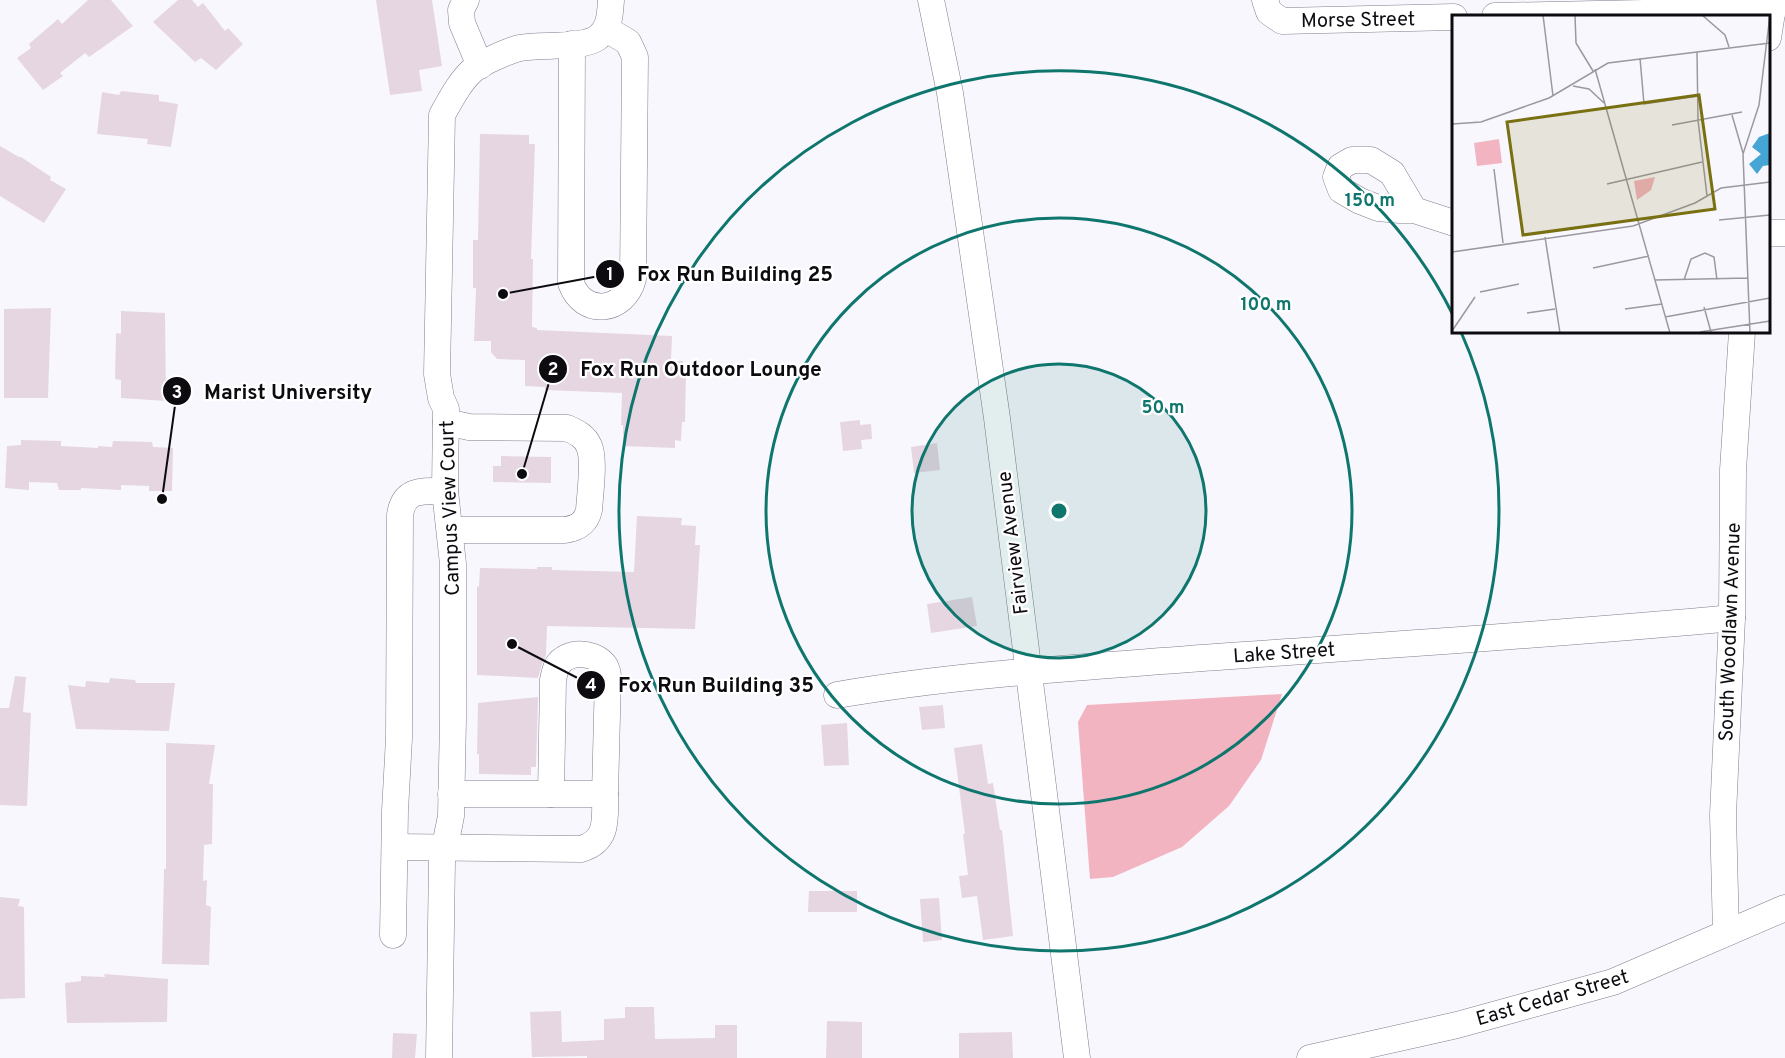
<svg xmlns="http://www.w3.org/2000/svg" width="1785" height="1058" font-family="Overpass,sans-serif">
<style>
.green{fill:#f3b4c1}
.building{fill:#e5d6e2}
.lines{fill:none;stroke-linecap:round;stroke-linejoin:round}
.minor-casing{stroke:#817d8c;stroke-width:27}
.minor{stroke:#fff;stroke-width:26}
.ring{fill:none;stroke:#0f766e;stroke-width:3}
.labels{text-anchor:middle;stroke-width:4.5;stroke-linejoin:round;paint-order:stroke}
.street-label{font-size:20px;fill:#0d0b10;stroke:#fff}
.inset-road{fill:none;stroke:#9b999f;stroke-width:1.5}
.view{fill:#787011;fill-opacity:0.15;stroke:#787011;stroke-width:3}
.inset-edge{fill:none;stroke:#0d0b10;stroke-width:3}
.centre{fill:#0f766e;stroke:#fff;stroke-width:3}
.ring-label{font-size:18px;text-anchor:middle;font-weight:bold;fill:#0f766e;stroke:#fff;stroke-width:4.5;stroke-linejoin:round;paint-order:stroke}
.leader{fill:none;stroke:#0d0b10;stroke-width:2}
.callout-dot{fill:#0d0b10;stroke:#fff;stroke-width:2}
.mark-label{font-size:18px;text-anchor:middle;font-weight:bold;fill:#fff}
.callout-label{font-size:21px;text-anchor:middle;font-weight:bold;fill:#0d0b10;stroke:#fff;stroke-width:4.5;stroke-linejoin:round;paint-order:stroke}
</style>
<rect width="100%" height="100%" fill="#f9f7fe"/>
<path class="green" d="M 1282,694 L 1261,760 L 1229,806 L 1182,847 L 1113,877 L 1090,879 L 1078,722 L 1087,705 Z"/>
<g class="building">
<path d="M 88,0 L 111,0 L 133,26 L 89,57 L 85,53 L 60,73 L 63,76 L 43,90 L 17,58 L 31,48 L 29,44 L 58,19 L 62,24 Z"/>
<path d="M 178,0 L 192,0 L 198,7 L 203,3 L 225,31 L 228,28 L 243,44 L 216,70 L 201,58 L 195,62 L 153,22 Z"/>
<path d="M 376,0 L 432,0 L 442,66 L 419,70 L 422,91 L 390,95 Z"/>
<path d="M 121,91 L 159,95 L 159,101 L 178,104 L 171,147 L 147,144 L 148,139 L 97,134 L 102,92 L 119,95 Z"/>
<path d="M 480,134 L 529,135 L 529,144 L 535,144 L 531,259 L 533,259 L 532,327 L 537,328 L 537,330 L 672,336 L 671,361 L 683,361 L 683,370 L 686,371 L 685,422 L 682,422 L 681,441 L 675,440 L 675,448 L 623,446 L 623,425 L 621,425 L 622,393 L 545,390 L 545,387 L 525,386 L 525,360 L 497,359 L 491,352 L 491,341 L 474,341 L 476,288 L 473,288 L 473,240 L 478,240 Z"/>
<path d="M 0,146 L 19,157 L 21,157 L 51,177 L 50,180 L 66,189 L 44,223 L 0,196 Z"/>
<path d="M 51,308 L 48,398 L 4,398 L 4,309 Z"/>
<path d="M 121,311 L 165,313 L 166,401 L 121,398 L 121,380 L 115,379 L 116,333 L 121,334 Z"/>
<path d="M 860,420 L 860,425 L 871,424 L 872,439 L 861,440 L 862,449 L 843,451 L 840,422 Z"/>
<path d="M 21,440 L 61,441 L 61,446 L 98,448 L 98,446 L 112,447 L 113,441 L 152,442 L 153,447 L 173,448 L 172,491 L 149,491 L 149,486 L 121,485 L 121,490 L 81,488 L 81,490 L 59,490 L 57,483 L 29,482 L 29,490 L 5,488 L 7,446 L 21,445 Z"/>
<path d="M 937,443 L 940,470 L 914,473 L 911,447 Z"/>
<path d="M 501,456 L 551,457 L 551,483 L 493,482 L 493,466 L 501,466 Z"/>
<path d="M 637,516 L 682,518 L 681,525 L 696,526 L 695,545 L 700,545 L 695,629 L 547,626 L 546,655 L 542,664 L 538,678 L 477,675 L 477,586 L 479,587 L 480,568 L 537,569 L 537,567 L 552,567 L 552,570 L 634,572 Z"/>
<path d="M 972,597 L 977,626 L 931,633 L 927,604 Z"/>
<path d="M 15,676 L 26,677 L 23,712 L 31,713 L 27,806 L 0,805 L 0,708 L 9,708 Z"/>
<path d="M 110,678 L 135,680 L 136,683 L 175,683 L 169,731 L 76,729 L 68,685 L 85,687 L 86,681 L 109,683 Z"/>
<path d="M 538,697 L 536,767 L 531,767 L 531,775 L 479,774 L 479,754 L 477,754 L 478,703 Z"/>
<path d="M 943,705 L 945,728 L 922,730 L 919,707 Z"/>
<path d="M 847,723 L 849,765 L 824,766 L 821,725 Z"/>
<path d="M 166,743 L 215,745 L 209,784 L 213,784 L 212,844 L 204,845 L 203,881 L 207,880 L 206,905 L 211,907 L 209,965 L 162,964 L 164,869 L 166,869 Z"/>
<path d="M 982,744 L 988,784 L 993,783 L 1000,830 L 1002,830 L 1013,936 L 983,940 L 977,896 L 962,898 L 959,876 L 968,875 L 963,834 L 965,834 L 954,748 Z"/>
<path d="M 809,891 L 857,891 L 857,912 L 808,912 Z"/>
<path d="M 0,897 L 20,899 L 18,906 L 24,907 L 25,998 L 0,999 Z"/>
<path d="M 939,898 L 942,940 L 923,942 L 920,899 Z"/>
<path d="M 104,974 L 168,979 L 167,1022 L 67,1023 L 65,983 L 81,981 L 81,976 L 105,977 Z"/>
<path d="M 625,1007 L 654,1007 L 655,1039 L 715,1038 L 715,1025 L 737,1025 L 737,1058 L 587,1058 L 587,1056 L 532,1057 L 530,1012 L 561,1011 L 562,1042 L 604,1040 L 604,1019 L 625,1018 Z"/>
<path d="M 827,1021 L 862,1022 L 862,1058 L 826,1058 Z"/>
<path d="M 1012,1032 L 1013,1058 L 959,1058 L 959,1033 Z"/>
<path d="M 393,1033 L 417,1034 L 415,1058 L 392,1058 Z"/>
</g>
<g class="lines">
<g class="minor-casing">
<g id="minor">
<path d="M 466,0 L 461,10 L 462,23 L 480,66"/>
<path d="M 931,0 L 950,93 L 997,418 L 1077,1058"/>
<path d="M 1265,0 L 1269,12 L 1282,21 L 1454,17"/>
<path d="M 1495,16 L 1644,13 L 1772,13"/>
<path d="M 1768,38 L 1774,0"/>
<path d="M 572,44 L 571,283 C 583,317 624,313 633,279 L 635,57 L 628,42 L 606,29"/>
<path d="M 1414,210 L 1392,173 L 1371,160 L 1352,160 L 1340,167 L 1336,177 L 1341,190 L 1360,201 L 1378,208 L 1400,210 L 1414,210 L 1454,223"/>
<path d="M 1768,233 L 1785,233"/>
<path d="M 446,422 L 469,427 L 567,428 C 576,432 585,436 589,446 C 595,459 590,495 589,510 C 586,523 578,528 565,530 L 450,530"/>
<path d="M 837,695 C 954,675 1071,668 1189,659 C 1370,646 1551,635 1732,618"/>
<path d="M 551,794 L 553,680 C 554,675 555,670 557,666 C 567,650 595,651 605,666 C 606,668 608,674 608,676 L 605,794"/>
<path d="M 395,847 L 581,849 C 609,841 605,818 605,794 L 451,794"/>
<path d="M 1726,933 L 1723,815 L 1732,618 L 1733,470 L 1742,332"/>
<path d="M 393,935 L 395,811 L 399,738 L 400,515 C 404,488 423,491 445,491"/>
<path d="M 439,1058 L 442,861 L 451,816 L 453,719 L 453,564 L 445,491 L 446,409 L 441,398 L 437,374 L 442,115 C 451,99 460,81 474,69 C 479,64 512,49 520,48 C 540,44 581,49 597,38 C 610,29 610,14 611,0"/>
<path d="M 1310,1058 L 1457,1025 L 1613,982 L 1785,908"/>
</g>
</g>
<use href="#minor" class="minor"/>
</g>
<circle cx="1059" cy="511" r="147" fill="#0f766e" fill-opacity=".12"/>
<g class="ring">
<circle cx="1059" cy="511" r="147"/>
<circle cx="1059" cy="511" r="293"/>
<path d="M1461 332A440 440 0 1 1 1453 315"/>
</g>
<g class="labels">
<g class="street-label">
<text transform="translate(1358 19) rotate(-1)" y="7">Morse Street</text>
<text transform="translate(449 508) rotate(-92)" y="7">Campus View Court</text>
<text transform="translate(1012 543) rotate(-97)" y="7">Fairview Avenue</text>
<text transform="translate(1729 632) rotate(-88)" y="7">South Woodlawn Avenue</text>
<text transform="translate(1284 652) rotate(-4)" y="7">Lake Street</text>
<text transform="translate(1552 997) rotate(-16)" y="7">East Cedar Street</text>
</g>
</g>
<g transform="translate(1452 15)">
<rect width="318" height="318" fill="#f9f7fe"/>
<path d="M 47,124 L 50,148 L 25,151 L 22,128 ZM 203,162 L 199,175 L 185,185 L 182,166 Z" fill="#f3b4c1"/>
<path d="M 318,118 L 318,150 L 311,151 L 305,159 L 297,149 L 309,139 L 300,132 L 307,122 Z" fill="#45a6d5"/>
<path class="inset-road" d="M 91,0 L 101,81M 123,0 L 124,28 L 141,56M 250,0 L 273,20 L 277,32M 245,37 L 246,105 L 255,181M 188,43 L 192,89 L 246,81M 143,54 L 218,318M 121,71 L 137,74 L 152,88M 280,100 L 291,138M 0,109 L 29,107 L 97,83 L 156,48 L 318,28M 220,110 L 290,97M 42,154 L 51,228M 155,169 L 250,147M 267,205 L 318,200M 93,222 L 108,318M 0,237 L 181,211 L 243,188 L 269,173 L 318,167M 141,253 L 197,241M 203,265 L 296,263M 232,265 L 239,244 L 253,238 L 262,242 L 265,265M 28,277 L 67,269M 252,292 L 259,317M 173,294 L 210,289M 75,298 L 103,294M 213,302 L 318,283M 0,316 L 23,282M 248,317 L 318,306M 298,318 L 291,139 L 307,90 L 318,0"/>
<path class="view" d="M 247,80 L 263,194 L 71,220 L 55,107 Z"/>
<rect width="318" height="318" class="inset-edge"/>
</g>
<circle cx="1059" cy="511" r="9" class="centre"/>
<g class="ring-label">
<text x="1370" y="206">150 m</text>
<text x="1266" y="310">100 m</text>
<text x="1163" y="413">50 m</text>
</g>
<path class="leader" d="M503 294L610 274M522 474L553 369M162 499L177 391M512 644L591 685"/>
<g class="callout-dot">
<circle cx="503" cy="294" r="6"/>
<circle cx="522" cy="474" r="6"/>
<circle cx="162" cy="499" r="6"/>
<circle cx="512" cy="644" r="6"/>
<circle cx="610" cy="274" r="15"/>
<circle cx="553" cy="369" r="15"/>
<circle cx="177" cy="391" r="15"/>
<circle cx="591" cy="685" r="15"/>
</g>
<g class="mark-label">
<text x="610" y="280">1</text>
<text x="553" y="375">2</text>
<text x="177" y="398">3</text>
<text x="591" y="691">4</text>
</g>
<g class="callout-label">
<text x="735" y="281">Fox Run Building 25</text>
<text x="701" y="376">Fox Run Outdoor Lounge</text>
<text x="288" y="399">Marist University</text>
<text x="716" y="692">Fox Run Building 35</text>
</g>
</svg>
